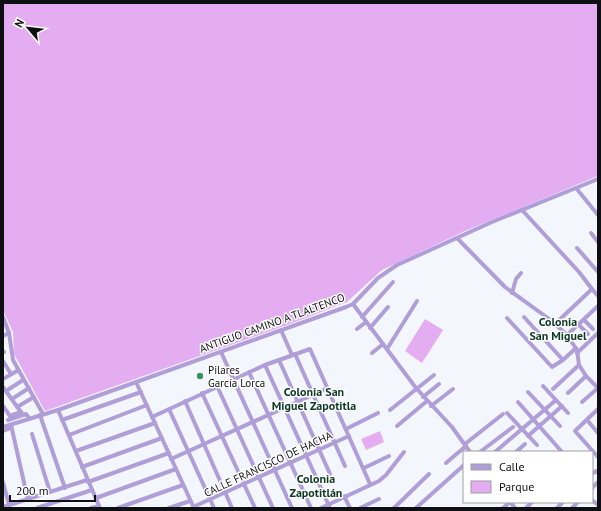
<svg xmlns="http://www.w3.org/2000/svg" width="601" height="511" font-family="'PT Sans',sans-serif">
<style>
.green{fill:#e4adf1}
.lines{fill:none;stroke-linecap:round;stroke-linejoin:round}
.minor{stroke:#af9ed8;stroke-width:4}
.poi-dot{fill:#369268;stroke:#fff;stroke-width:1.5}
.labels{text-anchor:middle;stroke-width:3;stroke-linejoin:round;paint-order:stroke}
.street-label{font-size:11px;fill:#0e0f12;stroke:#fff}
.poi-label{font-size:11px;fill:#0e0f12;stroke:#fff;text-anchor:start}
.neighbourhood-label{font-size:12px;font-weight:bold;fill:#0c3926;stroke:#fff}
</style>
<rect width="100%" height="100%" fill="#f4f6fd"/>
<g class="green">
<path d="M 3,3 L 598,3 L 598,176 L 465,231 L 382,270 L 347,302 L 298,321 L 45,411 L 14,354 L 13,332 L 3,310 Z"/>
<path d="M 425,319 L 443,330 L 422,363 L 405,351 Z"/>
<path d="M 380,431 L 384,442 L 366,450 L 361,439 Z"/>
</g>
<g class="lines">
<g class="minor">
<path d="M 576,188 L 598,215"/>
<path d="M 522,210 L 579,272 L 592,289"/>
<path d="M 591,233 L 598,242"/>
<path d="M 457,238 L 505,287 L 552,321 L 567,335 L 577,350 L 579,365 L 586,376 L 598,388"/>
<path d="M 577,248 L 598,272"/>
<path d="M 512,293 L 516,279 L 521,273"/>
<path d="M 353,304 L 416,388 L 452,427 L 470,452"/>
<path d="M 3,317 L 9,333 L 13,360 L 43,414"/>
<path d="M 362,317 L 393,282"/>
<path d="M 524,317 L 563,360 L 576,348"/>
<path d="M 507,318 L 552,367 L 563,360"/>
<path d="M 584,320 L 593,329"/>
<path d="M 555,324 L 592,289 L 598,296"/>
<path d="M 579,325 L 588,334"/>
<path d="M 370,328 L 388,307"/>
<path d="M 357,329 L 366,322"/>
<path d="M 281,330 L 292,355"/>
<path d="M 567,335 L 598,306"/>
<path d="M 3,336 L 9,333"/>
<path d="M 387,349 L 417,301"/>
<path d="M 3,351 L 4,352"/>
<path d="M 221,352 L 292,508"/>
<path d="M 372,353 L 383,344"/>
<path d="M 577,353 L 598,333"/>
<path d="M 295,354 L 345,466"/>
<path d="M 279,360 L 330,474"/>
<path d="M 3,361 L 11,374"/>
<path d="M 265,365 L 330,508"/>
<path d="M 249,372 L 311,508"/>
<path d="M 3,379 L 17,371"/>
<path d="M 136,382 L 194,508"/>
<path d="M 217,386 L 273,508"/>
<path d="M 543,386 L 568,413"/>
<path d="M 3,387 L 23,415"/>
<path d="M 553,389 L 579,365"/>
<path d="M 6,391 L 23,380"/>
<path d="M 528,392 L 560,426"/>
<path d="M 202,393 L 255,508"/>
<path d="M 568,393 L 586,376"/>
<path d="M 423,397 L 439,384"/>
<path d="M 12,399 L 29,388"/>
<path d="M 185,401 L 232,508"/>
<path d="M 518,402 L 562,452"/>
<path d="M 582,402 L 598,388"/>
<path d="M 3,406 L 10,416 L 21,412"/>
<path d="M 431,406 L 453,389"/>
<path d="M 17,407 L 34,397"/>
<path d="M 169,409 L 214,508"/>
<path d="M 598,409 L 575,431 L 598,457"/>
<path d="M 58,410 L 100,508"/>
<path d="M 390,410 L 434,375"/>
<path d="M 507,413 L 537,445"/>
<path d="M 40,415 L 65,488"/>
<path d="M 152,417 L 265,365 L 310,349 L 370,484"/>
<path d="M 8,420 L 26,414 L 29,418"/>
<path d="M 62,420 L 141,392"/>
<path d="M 587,420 L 598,433"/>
<path d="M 11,425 L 28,500"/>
<path d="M 397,426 L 427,401"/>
<path d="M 3,427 L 58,410 L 346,307 L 353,304 L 378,278 L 397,265 L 492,222 L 598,179"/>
<path d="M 346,429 L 378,413"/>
<path d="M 3,431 L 11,428"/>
<path d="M 32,434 L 50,492"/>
<path d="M 69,435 L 147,405"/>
<path d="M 528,436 L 562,406"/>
<path d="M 465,444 L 503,414"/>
<path d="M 76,451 L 155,423"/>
<path d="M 480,452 L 513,427"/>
<path d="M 495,452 L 556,400"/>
<path d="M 516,452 L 525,444"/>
<path d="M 171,459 L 328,388"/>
<path d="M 446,463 L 466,446"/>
<path d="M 82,467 L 162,438"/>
<path d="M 364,468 L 389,456"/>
<path d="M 592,474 L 596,471 L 598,473"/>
<path d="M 3,482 L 9,505"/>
<path d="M 88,482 L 169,453"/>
<path d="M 592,488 L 598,482"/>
<path d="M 344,496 L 350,508"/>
<path d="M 96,498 L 176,469"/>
<path d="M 592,500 L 598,505"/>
<path d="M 510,502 L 515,508"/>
<path d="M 3,507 L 87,480"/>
<path d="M 193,507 L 349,436"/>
<path d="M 37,508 L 92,490"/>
<path d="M 91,508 L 99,506"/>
<path d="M 118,508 L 183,485"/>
<path d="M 169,508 L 190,501"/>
<path d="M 321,508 L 379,481 L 386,475 L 404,452"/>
<path d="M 360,508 L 379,499"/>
<path d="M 394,508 L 429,474"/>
<path d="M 416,508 L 464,465"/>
<path d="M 503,508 L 510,502"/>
<path d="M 526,508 L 532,502"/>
<path d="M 557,508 L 562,503"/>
<path d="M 572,508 L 578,502"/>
</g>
</g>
<circle class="poi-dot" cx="200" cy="376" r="4"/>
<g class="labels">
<g class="street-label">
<text transform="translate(272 323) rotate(-20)" y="4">ANTIGUO CAMINO A TLALTENCO</text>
<text transform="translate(268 464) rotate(-25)" y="4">CALLE FRANCISCO DE HACHA</text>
</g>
<g class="poi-label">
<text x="208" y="374">Pilares<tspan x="208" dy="13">García Lorca</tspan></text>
</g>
<g class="neighbourhood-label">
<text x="558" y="326">Colonia<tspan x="558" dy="14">San Miguel</tspan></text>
<text x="314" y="396">Colonia San<tspan x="314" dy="14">Miguel Zapotitla</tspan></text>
<text x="316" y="483">Colonia<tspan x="316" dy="14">Zapotitlán</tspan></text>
</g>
</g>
<rect width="601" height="511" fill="none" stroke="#0e0f12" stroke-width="8"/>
<rect x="463" y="451" width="130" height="52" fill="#ffffff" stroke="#9f9fa0"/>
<rect x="471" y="464" width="20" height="6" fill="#af9ed8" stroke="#9f9fa0"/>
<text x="499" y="471" font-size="12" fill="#0e0f12">Calle</text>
<rect x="471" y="481" width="20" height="12" fill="#e4adf1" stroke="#9f9fa0"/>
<text x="499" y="491" font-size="12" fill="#0e0f12">Parque</text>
<g transform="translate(28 28) rotate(298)" stroke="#ffffff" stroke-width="3" paint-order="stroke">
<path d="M0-3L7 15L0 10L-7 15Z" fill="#0e0f12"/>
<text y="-6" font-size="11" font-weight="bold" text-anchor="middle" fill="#0e0f12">N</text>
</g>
<path d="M10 495v6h85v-6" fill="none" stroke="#0e0f12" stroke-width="2"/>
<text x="16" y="495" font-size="12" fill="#0e0f12" stroke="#ffffff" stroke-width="3" paint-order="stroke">200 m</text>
</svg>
